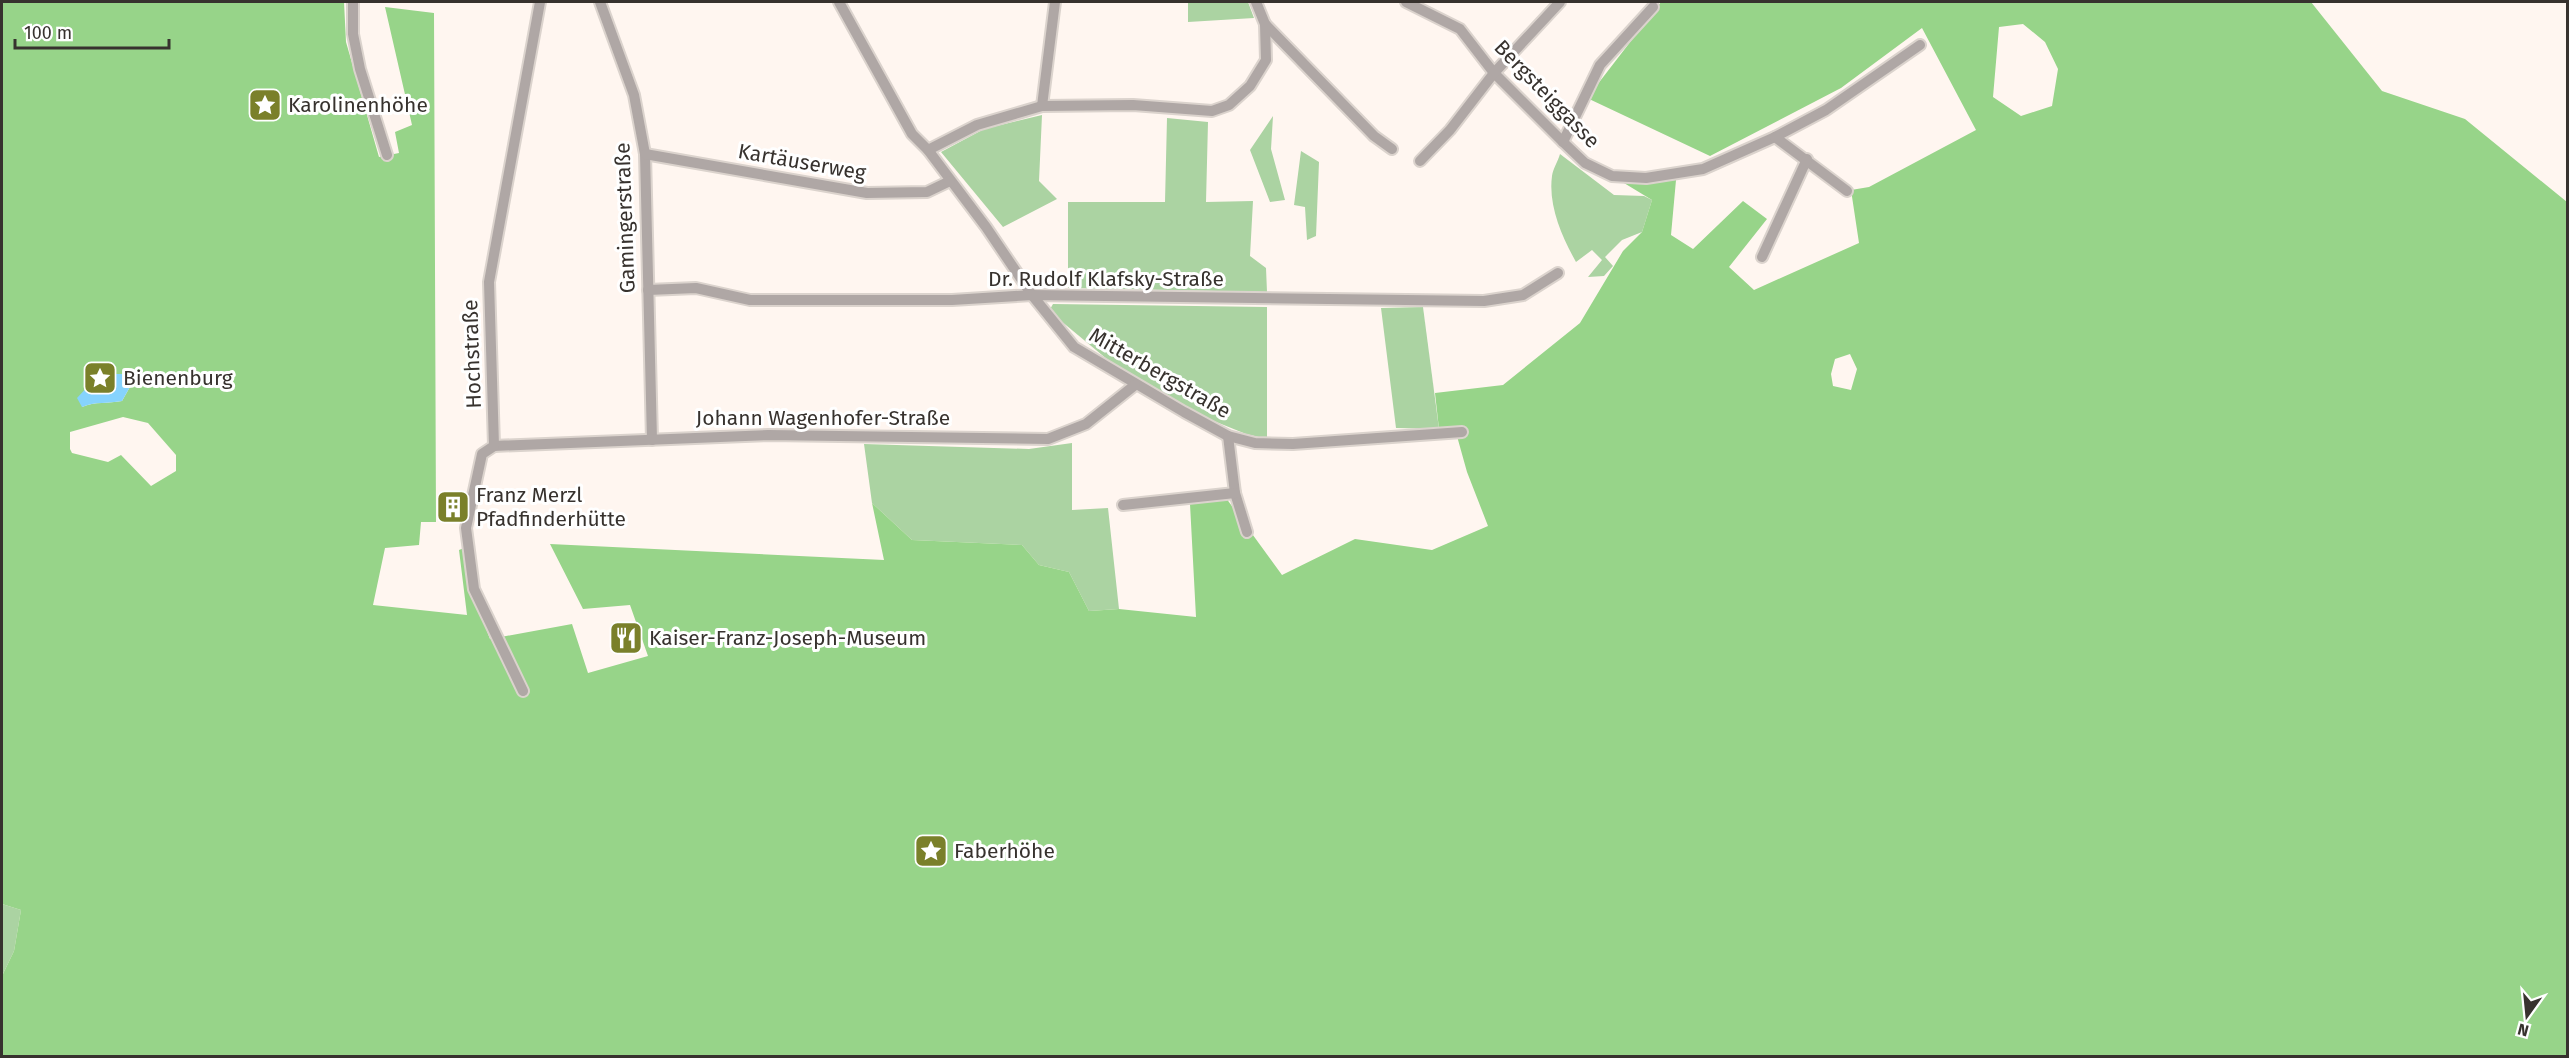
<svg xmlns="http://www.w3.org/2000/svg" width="2569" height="1058" font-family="'Fira Sans',sans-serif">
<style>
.green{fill:#abd3a2}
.forest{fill:#97d489;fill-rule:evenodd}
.water{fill:#86d3fd}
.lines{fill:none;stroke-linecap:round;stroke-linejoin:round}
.street-casing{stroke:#dbd3cd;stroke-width:14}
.street{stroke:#afa7a5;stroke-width:10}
.labels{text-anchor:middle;stroke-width:6;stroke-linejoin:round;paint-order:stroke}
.street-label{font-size:21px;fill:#37322e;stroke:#fff}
.poi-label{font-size:21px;fill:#37322e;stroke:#fff;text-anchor:start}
</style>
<rect width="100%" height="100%" fill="#fff6f0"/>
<g class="green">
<path d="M 1188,2 L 1248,2 L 1254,18 L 1188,22 Z"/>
<path d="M 1042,115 L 1039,181 L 1057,199 L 1003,227 L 941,152 L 984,129 Z"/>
<path d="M 1273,116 L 1271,149 L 1285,200 L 1270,202 L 1250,150 Z"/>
<path d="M 1167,118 L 1208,122 L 1206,202 L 1253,201 L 1250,256 L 1266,268 L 1267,292 L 1068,288 L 1068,202 L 1165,202 Z"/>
<path d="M 1301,151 L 1319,162 L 1316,236 L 1307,240 L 1305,207 L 1294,205 Z"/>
<path d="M 1560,154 L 1614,195 L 1644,196 L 1652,200 L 1642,232 L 1622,240 L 1605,257 L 1613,266 L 1604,276 L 1588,277 L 1602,260 L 1592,250 L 1576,262 C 1562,237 1548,205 1552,176 C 1553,169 1558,161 1560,154 Z"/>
<path d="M 1053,304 L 1267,307 L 1267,439 L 1246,434 L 1204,417 L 1108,360 L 1049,311 Z"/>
<path d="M 1423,307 L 1439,429 L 1396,428 L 1381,308 Z"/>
<path d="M 1072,443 L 1072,510 L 1108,508 L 1119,609 L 1089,611 L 1069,572 L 1039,565 L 1022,545 L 912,540 L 872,503 L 864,444 L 1029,449 Z"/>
<path d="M 2,904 L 21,910 L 14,951 L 2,976 Z"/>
</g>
<path class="forest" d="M 2,2 L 344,2 L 346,42 L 379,157 L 399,153 L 395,132 L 412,125 L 385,7 L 434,13 L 436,522 L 421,522 L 419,545 L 385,548 L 373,605 L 467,615 L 459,550 L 464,548 L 472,592 L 490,639 L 572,624 L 588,673 L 648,656 L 630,605 L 583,609 L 550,544 L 884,560 L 872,503 L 912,540 L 1022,545 L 1039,565 L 1069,572 L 1089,611 L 1119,609 L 1196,617 L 1190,504 L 1226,498 L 1282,575 L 1355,539 L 1432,550 L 1488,526 L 1467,472 L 1455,429 L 1439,429 L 1435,393 L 1503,385 L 1580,323 L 1623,251 L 1642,232 L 1652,200 L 1624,183 L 1676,180 L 1671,235 L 1693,249 L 1743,201 L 1767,219 L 1729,267 L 1754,290 L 1859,243 L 1851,190 L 1869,187 L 1976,130 L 1922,28 L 1841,88 L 1710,156 L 1587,98 L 1661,2 L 2311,2 L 2382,91 L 2465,119 L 2567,202 L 2567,1056 L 2,1056 L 2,976 L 14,951 L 21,910 L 2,904 ZM 2023,24 L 2045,42 L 2058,69 L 2052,106 L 2021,116 L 1993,97 L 1999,27 ZM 1850,354 L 1857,369 L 1851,390 L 1833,386 L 1831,374 L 1835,359 ZM 111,374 L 131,385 L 122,401 C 108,404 95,401 82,407 L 91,383 ZM 123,417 L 148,423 L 176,455 L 176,471 L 151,486 L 121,455 L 108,462 L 72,453 L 70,449 L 70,432 Z"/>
<path class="water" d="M 111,374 L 123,374 L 131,385 L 122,401 C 108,404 95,401 82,407 L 77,398 L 91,383 Z"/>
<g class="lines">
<g class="street-casing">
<g id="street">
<path d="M 353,2 L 353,34 L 360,69 L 387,155"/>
<path d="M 600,2 L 634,95 L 645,154 L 652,440"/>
<path d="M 839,2 L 912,134 L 928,150 L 986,227 L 1032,295 L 1074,347 L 1184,412 L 1228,436 L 1255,443 L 1293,444 L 1462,432"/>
<path d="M 1406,2 L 1460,29 L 1494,73 L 1563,142 L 1585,163 L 1612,176 L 1646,178 L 1703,169 L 1775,137 L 1826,110 L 1920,45"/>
<path d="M 1265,24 L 1374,136 L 1392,149"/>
<path d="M 1042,106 L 1055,2"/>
<path d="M 1775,137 L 1847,191"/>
<path d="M 1563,142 L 1600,65 L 1653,7"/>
<path d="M 928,150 L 977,125 L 1042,106 L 1133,105 L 1212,111 L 1229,105 L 1250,86 L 1266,60 L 1265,24 L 1256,2"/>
<path d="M 645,154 L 867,193 L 927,192 L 950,181"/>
<path d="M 1420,161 L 1450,130 L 1494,73 L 1560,2"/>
<path d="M 1762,257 L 1807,159"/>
<path d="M 648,290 L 696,288 L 750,300 L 952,300 L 1032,295 L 1484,301 L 1523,295 L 1558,273"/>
<path d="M 1228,436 L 1235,493 L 1247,532"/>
<path d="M 494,446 L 768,435 L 1048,439 L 1086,424 L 1135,385"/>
<path d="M 1123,505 L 1235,493"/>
<path d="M 523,691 L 474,589 L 466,528 L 482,454 L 494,446 L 489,282 L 540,2"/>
</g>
</g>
<use href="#street" class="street"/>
</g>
<defs>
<g id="sight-square" transform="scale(1.725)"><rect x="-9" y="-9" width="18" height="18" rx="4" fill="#7a802a" stroke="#fff"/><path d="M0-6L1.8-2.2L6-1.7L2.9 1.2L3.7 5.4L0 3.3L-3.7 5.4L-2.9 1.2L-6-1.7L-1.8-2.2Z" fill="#fff"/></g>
<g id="building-square" transform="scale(1.725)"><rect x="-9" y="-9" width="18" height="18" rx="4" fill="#7a802a" stroke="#fff"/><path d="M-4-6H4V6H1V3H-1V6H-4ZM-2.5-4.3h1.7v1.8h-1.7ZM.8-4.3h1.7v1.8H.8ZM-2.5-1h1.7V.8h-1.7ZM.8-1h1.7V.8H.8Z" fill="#fff"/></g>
<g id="restaurant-square" transform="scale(1.725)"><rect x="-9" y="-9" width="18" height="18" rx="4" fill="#7a802a" stroke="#fff"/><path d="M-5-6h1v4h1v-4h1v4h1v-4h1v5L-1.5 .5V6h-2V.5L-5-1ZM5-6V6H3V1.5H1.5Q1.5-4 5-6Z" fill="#fff"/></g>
</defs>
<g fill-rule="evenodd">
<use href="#sight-square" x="265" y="105"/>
<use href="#sight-square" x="100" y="378"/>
<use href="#building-square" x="453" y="507"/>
<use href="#restaurant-square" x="626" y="638"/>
<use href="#sight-square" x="931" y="851"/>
</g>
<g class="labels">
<g class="street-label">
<text transform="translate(1547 94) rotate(46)" y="7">Bergsteiggasse</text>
<text transform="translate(802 162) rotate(10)" y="7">Kartäuserweg</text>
<text transform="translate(625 218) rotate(-92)" y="7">Gamingerstraße</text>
<text x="1106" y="286">Dr. Rudolf Klafsky-Straße</text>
<text transform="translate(472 354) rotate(-92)" y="7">Hochstraße</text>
<text transform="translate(1160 373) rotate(30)" y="7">Mitterbergstraße</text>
<text x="823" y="425">Johann Wagenhofer-Straße</text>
</g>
<g class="poi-label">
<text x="288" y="112">Karolinenhöhe</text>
<text x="123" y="385">Bienenburg</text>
<text x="476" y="502">Franz Merzl<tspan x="476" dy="24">Pfadfinderhütte</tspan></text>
<text x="649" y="645">Kaiser-Franz-Joseph-Museum</text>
<text x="954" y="858">Faberhöhe</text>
</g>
</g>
<rect width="2569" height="1058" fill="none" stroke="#37322e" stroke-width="6"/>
<g transform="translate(2527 1016) rotate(195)" stroke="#ffffff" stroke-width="4.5" paint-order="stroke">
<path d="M0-4.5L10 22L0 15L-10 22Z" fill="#37322e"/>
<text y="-9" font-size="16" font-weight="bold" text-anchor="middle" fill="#37322e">N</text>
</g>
<path d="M15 39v9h154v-9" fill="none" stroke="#37322e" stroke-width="3"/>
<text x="24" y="39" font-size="18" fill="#37322e" stroke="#ffffff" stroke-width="4.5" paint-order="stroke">100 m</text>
</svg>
